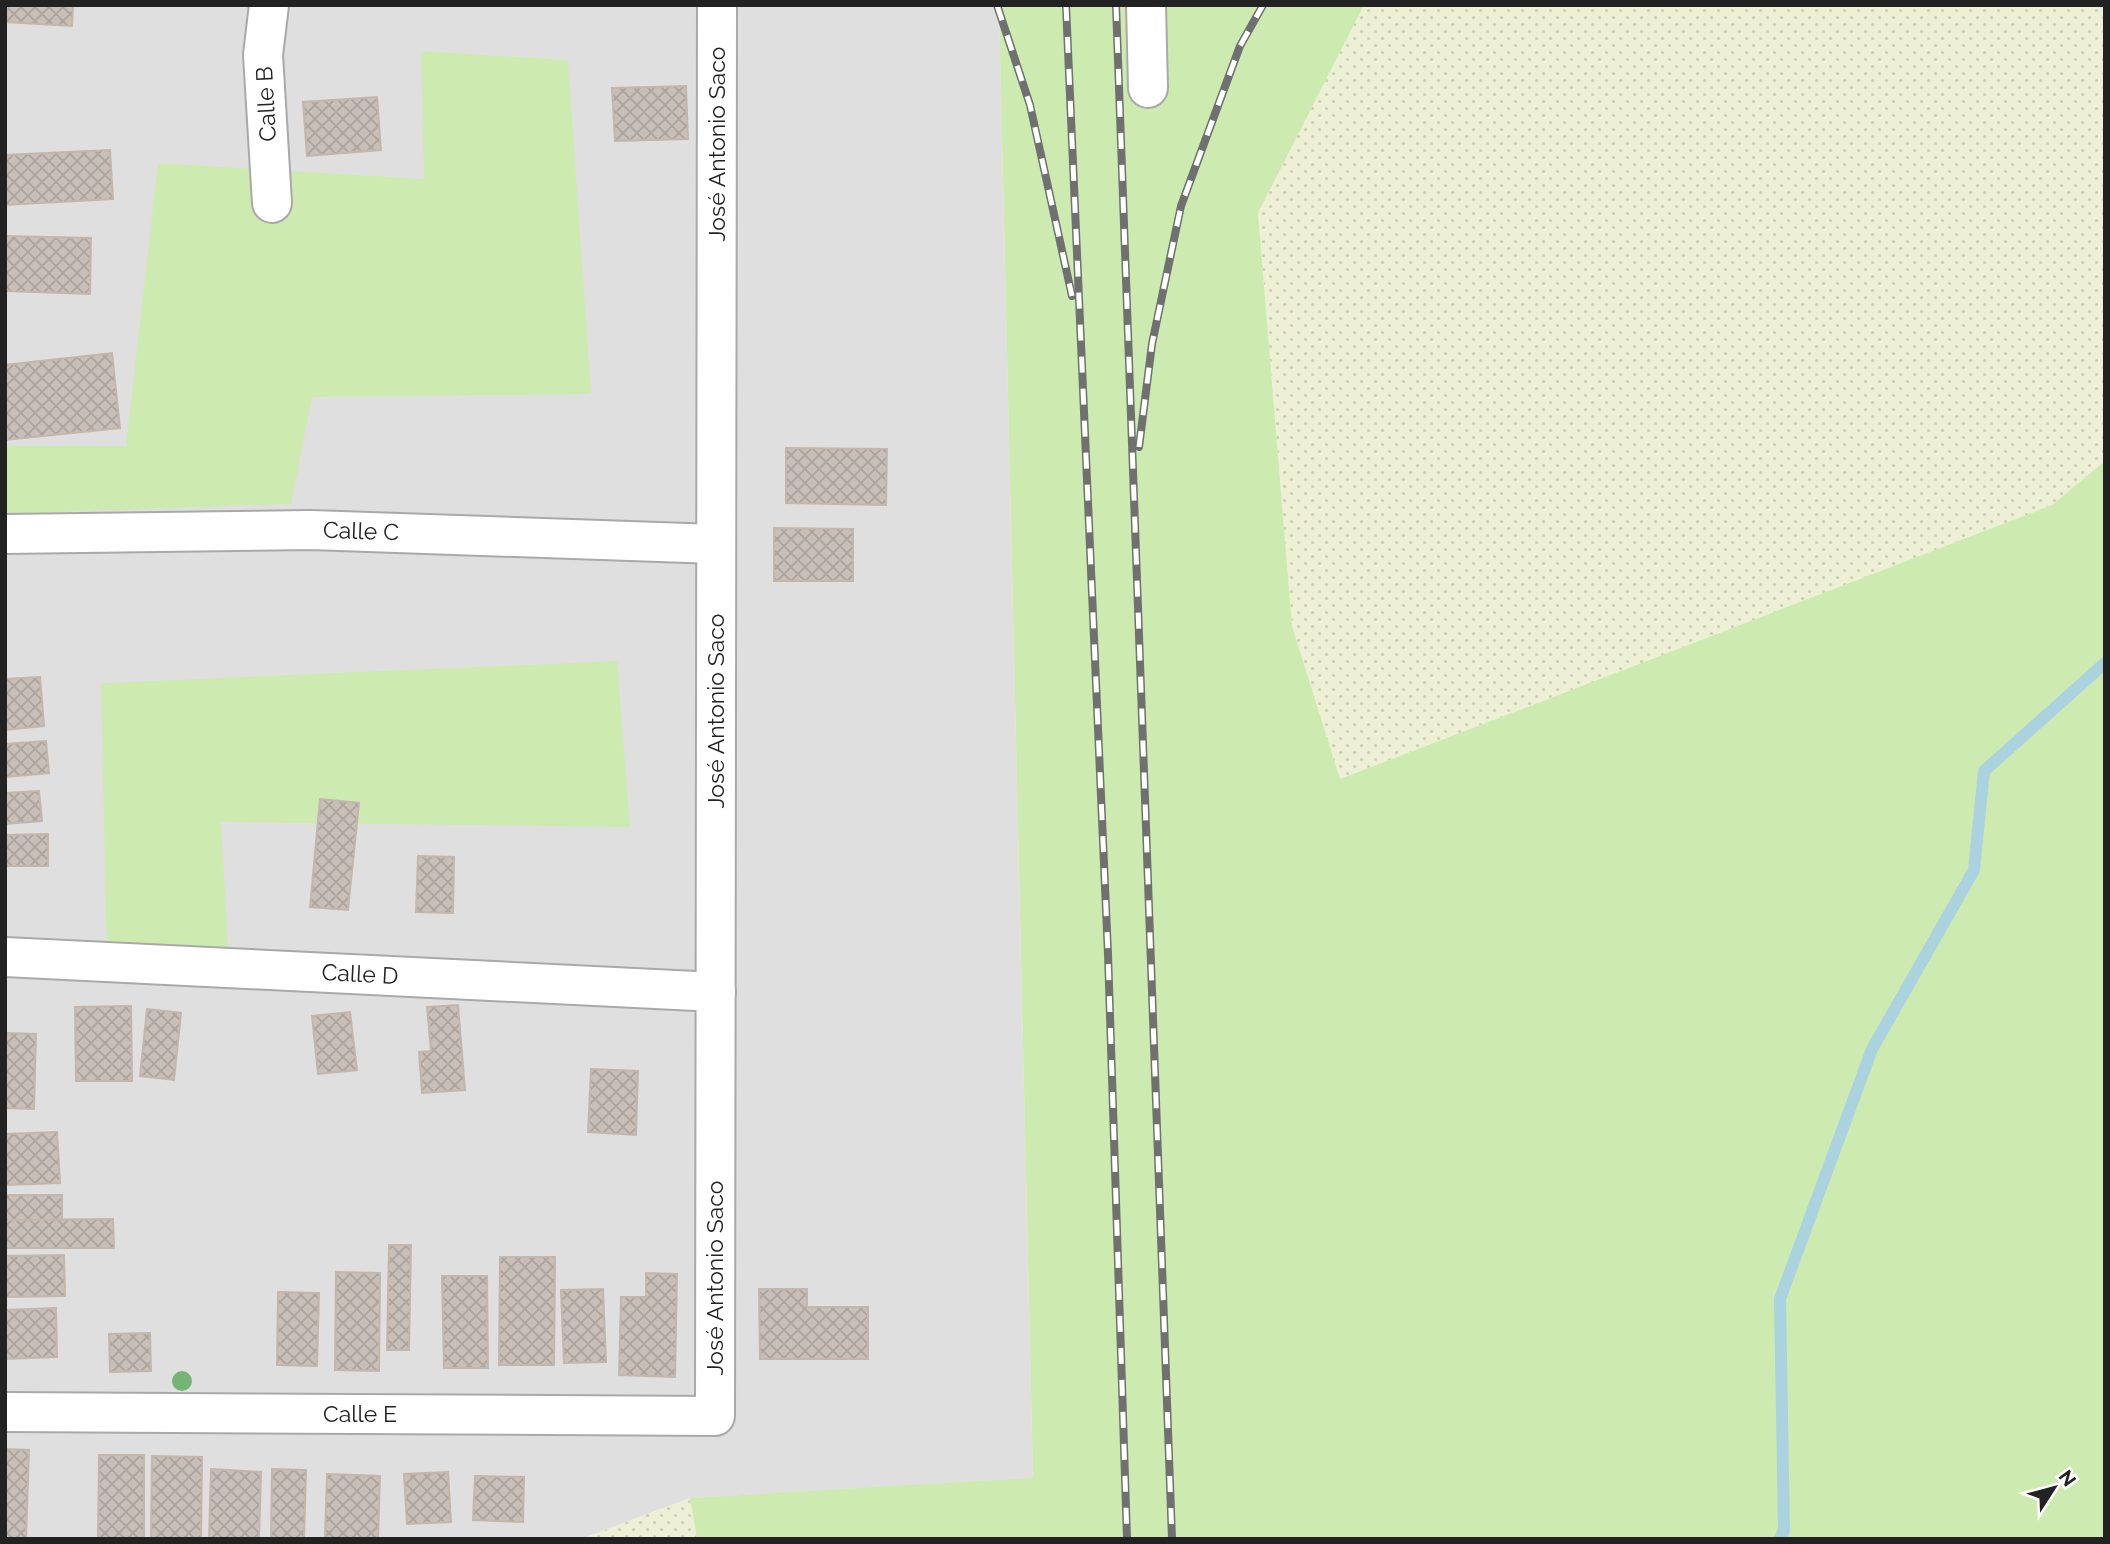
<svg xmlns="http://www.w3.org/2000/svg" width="2110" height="1544" font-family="Raleway,sans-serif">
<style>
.residential{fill:#e0dfdf}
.farmland{fill:url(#farmland-dots)}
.grass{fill:#cdebb0}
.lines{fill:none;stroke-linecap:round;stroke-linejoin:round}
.stream{stroke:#aad3df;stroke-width:12}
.building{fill:url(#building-cross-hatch);stroke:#c4b6ab;stroke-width:2}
.street-casing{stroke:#a9a9a9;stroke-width:42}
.street{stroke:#fff;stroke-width:38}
.rail-casing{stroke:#707070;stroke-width:8}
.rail{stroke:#fff;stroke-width:5;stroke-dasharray:16;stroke-linecap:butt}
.tree{fill:#74b475}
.labels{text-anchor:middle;stroke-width:7;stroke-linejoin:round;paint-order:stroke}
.street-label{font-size:23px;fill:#222;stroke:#fff}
</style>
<defs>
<pattern id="farmland-dots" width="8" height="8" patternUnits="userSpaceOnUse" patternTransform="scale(1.75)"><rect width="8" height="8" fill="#eef0d5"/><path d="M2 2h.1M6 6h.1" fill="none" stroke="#ccceb7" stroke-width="1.8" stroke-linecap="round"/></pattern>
<pattern id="building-cross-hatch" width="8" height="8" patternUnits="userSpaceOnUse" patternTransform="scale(1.75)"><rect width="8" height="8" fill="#c7bfb8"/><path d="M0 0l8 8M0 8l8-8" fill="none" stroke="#aba49e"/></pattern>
</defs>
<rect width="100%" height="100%" fill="#f2efe9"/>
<path class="residential" d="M 5,5 L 999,5 L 1033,1479 L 690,1498 L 581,1539 L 5,1539 Z"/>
<g class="farmland">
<path d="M 1364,5 L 2105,5 L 2105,461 L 2052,505 L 1340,779 L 1292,626 L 1258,213 Z"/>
<path d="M 690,1498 L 697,1539 L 581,1539 Z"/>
</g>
<g class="grass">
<path d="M 999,5 L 1364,5 L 1258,213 L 1292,626 L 1340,779 L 2052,505 L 2105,461 L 2105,1539 L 697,1539 L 690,1498 L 1033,1478 Z"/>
<path d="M 421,51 L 568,60 L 591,394 L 312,397 L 291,504 L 5,514 L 5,446 L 126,446 L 158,163 L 424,179 Z"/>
<path d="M 617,661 L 630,827 L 221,822 L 229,968 L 107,962 L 101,683 Z"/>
</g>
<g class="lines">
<path class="stream" d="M 1780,1539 L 1784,1530 L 1780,1299 L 1872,1049 L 1974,870 L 1984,771 L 2105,663"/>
</g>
<g class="building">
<path d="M 7,5 L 73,5 L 72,26 L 6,22 Z"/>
<path d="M 686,86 L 688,139 L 615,141 L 612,88 Z"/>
<path d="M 377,97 L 381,150 L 307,156 L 303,102 Z"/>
<path d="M 110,150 L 113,199 L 5,205 L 5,155 Z"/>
<path d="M 6,236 L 91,238 L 90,294 L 5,291 Z"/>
<path d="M 112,353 L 120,428 L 5,440 L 5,365 Z"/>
<path d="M 786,448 L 887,449 L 886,505 L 786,503 Z"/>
<path d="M 774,528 L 853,529 L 853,581 L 774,581 Z"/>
<path d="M 40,677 L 44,726 L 5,730 L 5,679 Z"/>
<path d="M 46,741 L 49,773 L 6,777 L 5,744 Z"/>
<path d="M 39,791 L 42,821 L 5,824 L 5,793 Z"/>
<path d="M 320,799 L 359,803 L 348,910 L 310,907 Z"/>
<path d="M 48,834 L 48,866 L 5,866 L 5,835 Z"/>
<path d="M 418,856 L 454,857 L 453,913 L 416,912 Z"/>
<path d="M 458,1005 L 465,1090 L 422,1093 L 419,1052 L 431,1051 L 427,1007 Z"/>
<path d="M 131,1006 L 132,1081 L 76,1081 L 75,1007 Z"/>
<path d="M 147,1009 L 181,1013 L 174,1080 L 140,1076 Z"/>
<path d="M 350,1012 L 357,1070 L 318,1074 L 312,1016 Z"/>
<path d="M 5,1033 L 36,1034 L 34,1109 L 5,1108 Z"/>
<path d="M 591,1069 L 638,1071 L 636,1135 L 588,1132 Z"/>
<path d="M 57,1132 L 60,1183 L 5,1185 L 5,1134 Z"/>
<rect x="5" y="1195" width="57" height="25"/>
<path d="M 113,1219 L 114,1248 L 5,1248 L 5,1220 Z"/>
<path d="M 389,1245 L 411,1245 L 409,1350 L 387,1350 Z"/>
<path d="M 64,1255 L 65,1296 L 5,1297 L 5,1256 Z"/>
<path d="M 500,1257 L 555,1257 L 554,1365 L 499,1365 Z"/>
<path d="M 336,1272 L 380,1273 L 379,1371 L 335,1370 Z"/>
<path d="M 646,1273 L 677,1274 L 675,1377 L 619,1375 L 621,1297 L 646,1297 Z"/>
<path d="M 442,1276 L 487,1276 L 488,1368 L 444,1368 Z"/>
<path d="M 603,1289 L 606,1362 L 564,1363 L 561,1290 Z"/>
<path d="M 759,1289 L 807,1289 L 807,1307 L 868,1307 L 868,1359 L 760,1359 Z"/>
<path d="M 278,1292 L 319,1293 L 317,1366 L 277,1365 Z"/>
<path d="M 56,1308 L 57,1357 L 5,1359 L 5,1310 Z"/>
<path d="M 150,1333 L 151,1371 L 110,1372 L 109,1334 Z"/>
<path d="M 5,1449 L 29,1450 L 26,1539 L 5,1539 Z"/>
<path d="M 99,1455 L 144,1455 L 144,1539 L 98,1539 Z"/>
<path d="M 152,1456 L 202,1457 L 201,1539 L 151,1539 Z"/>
<path d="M 211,1469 L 261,1472 L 259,1539 L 209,1539 Z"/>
<path d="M 272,1469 L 306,1470 L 304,1539 L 271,1539 Z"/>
<path d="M 448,1472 L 451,1522 L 407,1524 L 404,1474 Z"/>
<path d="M 327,1474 L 380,1476 L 378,1539 L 325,1538 Z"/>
<path d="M 475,1476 L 524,1477 L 523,1522 L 473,1520 Z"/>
</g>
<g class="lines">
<g class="street-casing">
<g id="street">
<path d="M 269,5 L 263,55 L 272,203"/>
<path d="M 1146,5 L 1148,88"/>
<path d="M 5,534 L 311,530 L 716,544"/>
<path d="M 5,957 L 716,992"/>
<path d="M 5,1412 L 715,1416 L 717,5"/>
</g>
</g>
<use href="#street" class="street"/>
<g class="rail-casing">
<g id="rail">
<path d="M 997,5 L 1030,105 L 1072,296"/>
<path d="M 1066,5 L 1108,954 L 1127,1539"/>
<path d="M 1116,5 L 1172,1539"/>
<path d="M 1139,447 L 1152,344 L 1181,206 L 1240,46 L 1263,5"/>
</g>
</g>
<use href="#rail" class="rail"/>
</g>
<circle class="tree" cx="182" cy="1381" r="10"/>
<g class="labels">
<g class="street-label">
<text transform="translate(266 104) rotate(-93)" y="8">Calle B</text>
<text transform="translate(717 144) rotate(-90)" y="8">José Antonio Saco</text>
<text transform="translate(361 531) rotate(2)" y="8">Calle C</text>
<text transform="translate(716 711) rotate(-90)" y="8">José Antonio Saco</text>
<text transform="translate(360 974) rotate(3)" y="8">Calle D</text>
<text transform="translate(715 1278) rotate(-90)" y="8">José Antonio Saco</text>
<text x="360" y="1422">Calle E</text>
</g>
</g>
<rect width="2110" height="1544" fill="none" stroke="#222222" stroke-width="14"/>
<g transform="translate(2054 1488) rotate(54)" stroke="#ffffff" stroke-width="5" paint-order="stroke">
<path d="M0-5L12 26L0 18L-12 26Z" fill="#222222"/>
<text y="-10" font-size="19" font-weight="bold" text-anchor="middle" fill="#222222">N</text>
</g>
</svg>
